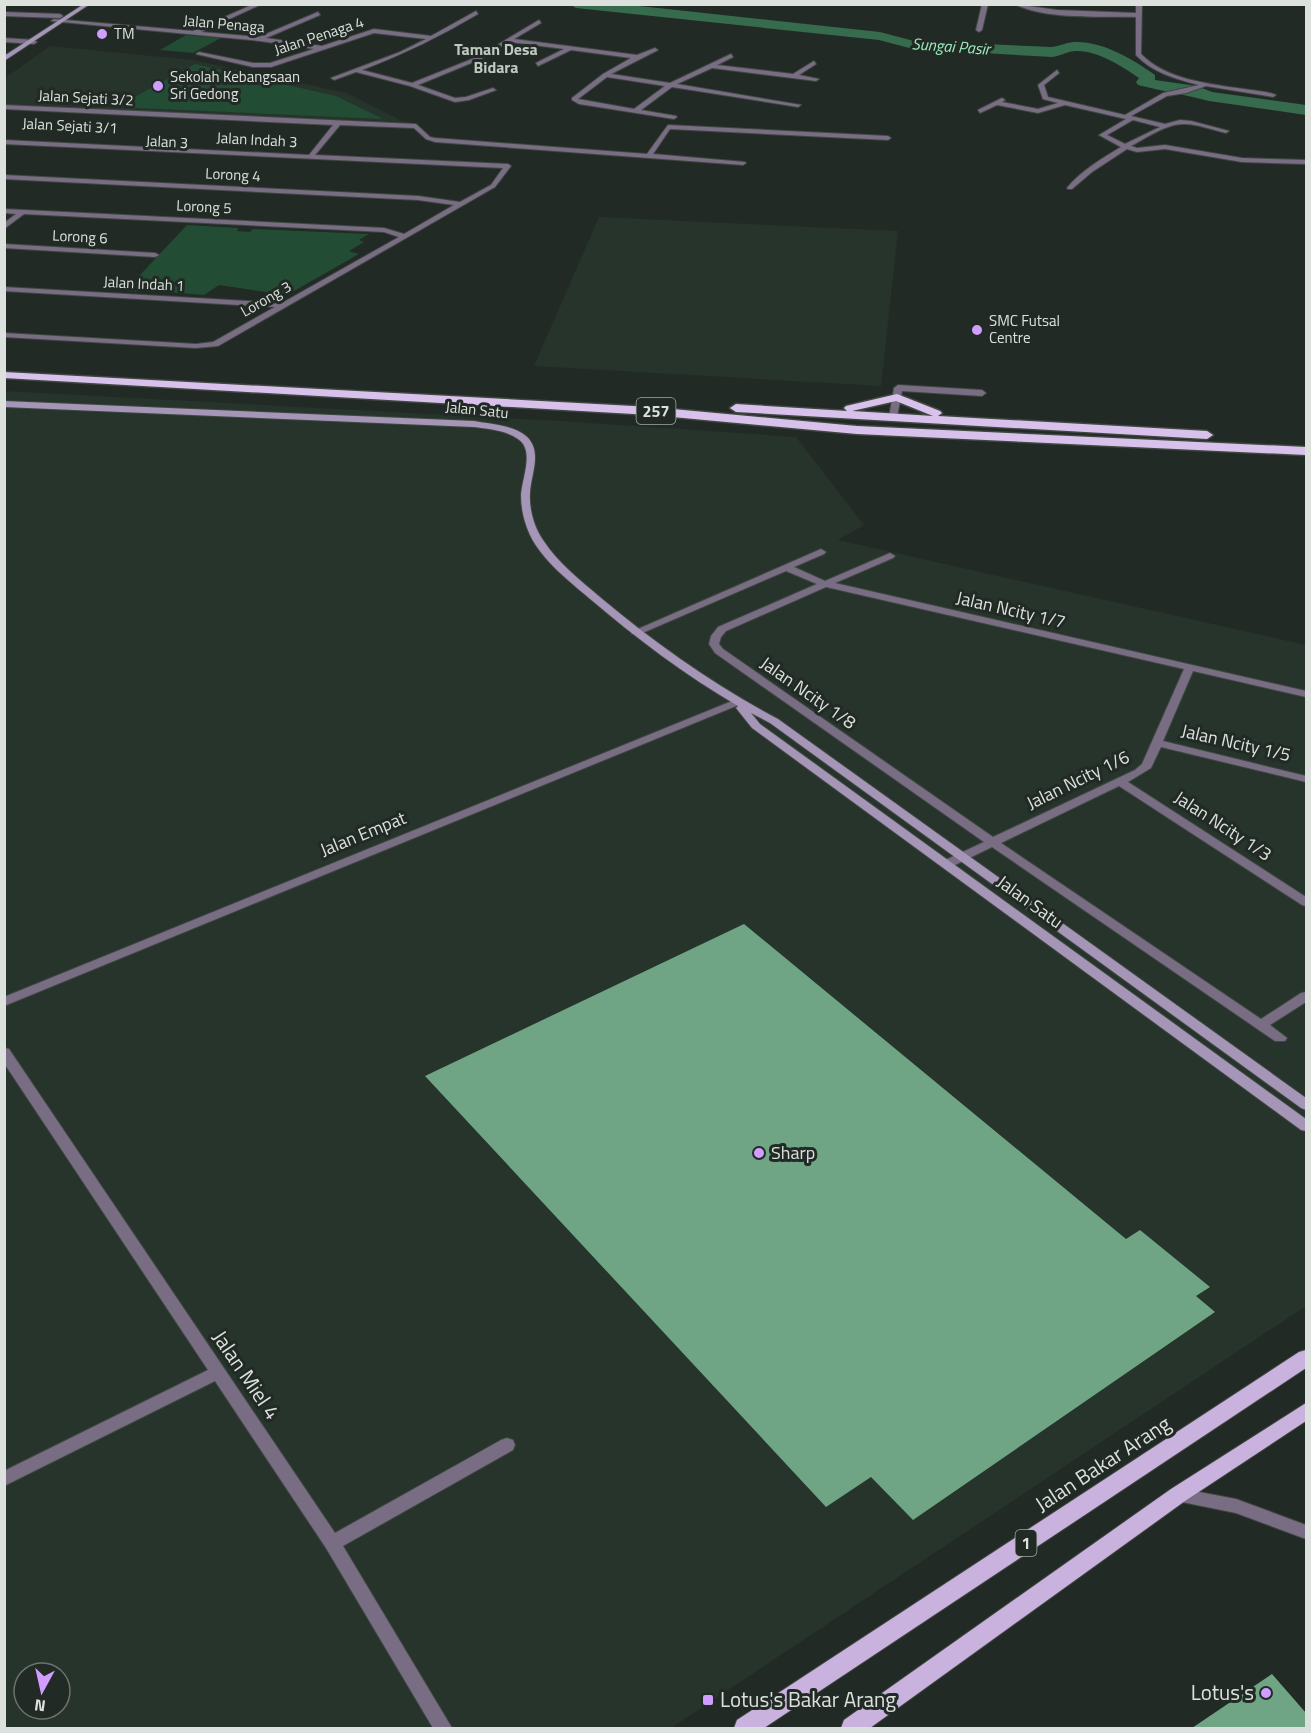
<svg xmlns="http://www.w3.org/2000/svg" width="1311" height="1733" font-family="'Titillium Web',sans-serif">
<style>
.built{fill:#26342c;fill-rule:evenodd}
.green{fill:#234c35}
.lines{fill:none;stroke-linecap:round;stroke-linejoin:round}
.river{fill:#376b4d;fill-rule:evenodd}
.building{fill:#6fa584}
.minor-casing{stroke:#404742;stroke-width:2}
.secondary-casing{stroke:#404742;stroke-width:2}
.primary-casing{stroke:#404742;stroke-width:2}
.trunk-casing{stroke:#404742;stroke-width:3}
.minor{fill:#786d82;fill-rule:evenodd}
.secondary{fill:#a595b6;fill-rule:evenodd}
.primary{fill:#c9b3de;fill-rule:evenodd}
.trunk{fill:#d8c2ec;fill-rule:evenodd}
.poi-dot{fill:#d19dfe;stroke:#222a25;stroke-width:2}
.labels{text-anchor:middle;stroke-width:6;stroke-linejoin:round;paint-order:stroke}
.far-street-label{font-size:15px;fill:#dce1dd;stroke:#222a25}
.far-poi-label{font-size:15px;fill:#dce1dd;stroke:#222a25;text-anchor:start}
.far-water-label{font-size:16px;font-style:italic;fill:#9cedbd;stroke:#222a25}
.far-neighbourhood-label{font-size:16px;font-weight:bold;fill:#bfc9c2;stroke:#222a25}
.shield{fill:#222a25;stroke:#a4aaa6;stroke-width:1.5}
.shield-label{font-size:16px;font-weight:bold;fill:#dce1dd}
.street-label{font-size:18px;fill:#dce1dd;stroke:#222a25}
.poi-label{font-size:18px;fill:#dce1dd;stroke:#222a25;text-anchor:start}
.near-street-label{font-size:21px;fill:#dce1dd;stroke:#222a25}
.near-poi-label{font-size:21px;fill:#dce1dd;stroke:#222a25;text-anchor:end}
</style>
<rect width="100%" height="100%" fill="#222a25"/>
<g class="built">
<path d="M 50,46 L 193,60 L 347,93 L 404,122 L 5,106 L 5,78 Z"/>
<path d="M 599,217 L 898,231 L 881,386 L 534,366 Z"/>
<path d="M 4,391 L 561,421 L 796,437 L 864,525 L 838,540 L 1306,645 L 1306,1306 L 671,1728 L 5,1728 ZM 24,1673 L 60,1673 L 60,1709 L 24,1709 Z"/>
</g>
<g class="green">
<path d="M 186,35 L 221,38 L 193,53 L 160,50 Z"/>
<path d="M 195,64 L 336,96 L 383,119 L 116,107 Z"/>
<path d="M 187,225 L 238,228 L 237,231 L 250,232 L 253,229 L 369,234 L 359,240 L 364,242 L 349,251 L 359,254 L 287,295 L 219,285 L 204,295 L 143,290 L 140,292 L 125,291 Z"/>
</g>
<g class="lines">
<path class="river" d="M 569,4 L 621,4 L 880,32 L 914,41 L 1052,47 C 1060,46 1067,42 1075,42 C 1102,41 1133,59 1155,75 L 1155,80 L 1197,86 L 1212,92 L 1306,105 L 1306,115 L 1209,101 C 1186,95 1162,91 1138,85 L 1136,82 L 1139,78 C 1123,67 1097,50 1076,51 C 1068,51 1060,56 1052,57 L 913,49 L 879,40 L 576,8 Z"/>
</g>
<g class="building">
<path d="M 744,924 L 1126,1239 L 1140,1230 L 1210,1287 L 1196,1296 L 1215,1312 L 913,1520 L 871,1477 L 826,1507 L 425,1076 Z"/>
<path d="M 1272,1674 L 1306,1713 L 1306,1728 L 1192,1728 Z"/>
</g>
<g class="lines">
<g class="minor-casing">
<g id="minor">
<path d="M 254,4 L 262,4 L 201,32 L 259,37 L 318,12 L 320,15 L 266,38 L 322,46 L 374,29 L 431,36 L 476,11 L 478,14 C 439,37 404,54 362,70 L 412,83 L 477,57 L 539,20 L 541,23 L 514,39 L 637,55 L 655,48 L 658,50 L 611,74 L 670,83 L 731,54 L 733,57 L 717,65 L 793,74 L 814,61 L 816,64 L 799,75 L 819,79 L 816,81 L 712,68 L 677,84 L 801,105 L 798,107 L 672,87 L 641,110 L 676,116 L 677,117 L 674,119 L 579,104 L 572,100 L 572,98 L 603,74 L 631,58 L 571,50 L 538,66 L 536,63 L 564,49 L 510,42 L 481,59 L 418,85 L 455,98 L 466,97 L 493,88 L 496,90 L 469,100 L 455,102 L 410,86 L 356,72 L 334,80 L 331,78 L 400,52 L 426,39 L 374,33 L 271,67 L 253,67 L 196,54 L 199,52 L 253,63 L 270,63 L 314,49 L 260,41 L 51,21 L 54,19 L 193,31 ZM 607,77 L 665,86 L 634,109 L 578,99 Z"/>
<path d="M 982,4 L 988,4 L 982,30 L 979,32 L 976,30 Z"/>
<path d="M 1015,4 L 1057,10 L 1136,13 L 1136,4 L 1142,4 L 1141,54 C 1166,80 1210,84 1244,89 C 1255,91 1267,91 1276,95 L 1273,97 L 1206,86 L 1186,93 L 1167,96 L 1131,116 L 1165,124 L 1180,120 L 1191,121 L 1229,131 L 1226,133 C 1212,130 1198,124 1184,124 C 1166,124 1146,138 1131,146 L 1137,148 L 1165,145 L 1242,158 L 1306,160 L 1306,164 L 1242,162 L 1165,149 L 1137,152 L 1127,149 L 1092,172 L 1072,189 L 1068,189 L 1067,188 C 1081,171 1101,159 1121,147 L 1099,135 L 1126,119 L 1065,105 L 1038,113 L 997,105 L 980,113 L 978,110 L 1002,98 L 1005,100 L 1002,102 L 1038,109 L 1058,103 L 1043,99 L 1038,85 L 1057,70 L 1059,73 L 1044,85 L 1048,97 L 1125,115 L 1163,93 L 1199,85 C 1176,79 1153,73 1136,55 L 1136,17 C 1102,16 1044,20 1015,4 ZM 1133,120 L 1160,127 L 1125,144 L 1107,135 Z"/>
<path d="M 4,12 L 60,14 L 63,16 L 60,18 L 4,16 Z"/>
<path d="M 4,38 L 34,40 L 37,42 L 34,44 L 4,42 Z"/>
<path d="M 4,105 L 416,124 L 430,137 L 435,138 L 647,154 L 668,125 L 888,136 L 891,138 L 888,140 L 670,129 L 653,154 L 745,162 L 746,163 L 743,165 L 435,142 L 426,139 L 414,128 L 340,125 L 315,155 L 508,164 L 511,166 L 495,187 L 218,346 L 196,348 L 4,337 L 4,333 L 196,344 L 213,342 L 275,307 L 4,291 L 4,287 L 282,303 L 399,237 L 384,232 L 24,214 L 4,229 L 4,223 L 16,214 L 4,213 L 4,209 L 384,228 L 404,234 L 454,205 L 418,200 L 4,179 L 4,175 L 418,196 L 460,202 L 491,185 L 503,168 L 4,144 L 4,140 L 309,155 L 333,125 L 4,109 Z"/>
<path d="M 4,244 L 155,253 L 159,255 L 155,257 L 4,248 Z"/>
<path d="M 898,385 L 982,390 L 986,393 L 982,396 L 902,391 L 897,417 L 893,420 L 889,417 L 894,388 Z"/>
<path d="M 821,549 L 826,552 L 824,554 L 794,567 L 825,581 L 890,553 L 895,556 L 893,558 L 835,583 L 1306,691 L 1306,697 L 1193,671 L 1163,741 L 1306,776 L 1306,782 L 1161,747 L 1151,768 L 1128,782 L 1306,897 L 1306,906 L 1302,905 L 1119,786 L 1001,843 L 1261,1019 L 1301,993 L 1306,992 L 1306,1002 L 1270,1025 L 1287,1038 L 1285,1041 L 1275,1041 L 992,847 L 951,867 L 943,867 L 941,864 L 943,861 L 984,842 L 715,653 L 709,644 L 711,636 L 718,627 L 817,584 L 786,571 L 640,634 L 632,634 L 631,632 ZM 826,587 L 1184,669 L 1142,764 L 1135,770 L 993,837 L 723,649 L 719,644 L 721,637 L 726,631 Z"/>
<path d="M 737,699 L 742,702 L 741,704 L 4,1006 L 4,997 Z"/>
<path d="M 4,1048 L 9,1049 L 335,1533 L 501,1440 L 507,1438 L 513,1440 L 515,1445 L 513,1450 L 343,1546 L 452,1728 L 433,1728 L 326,1548 L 215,1381 L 4,1486 L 4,1471 L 208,1370 L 4,1063 Z"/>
<path d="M 1178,1488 L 1236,1499 L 1306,1525 L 1306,1539 L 1236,1513 L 1172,1500 L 1170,1495 L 1172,1490 Z"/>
</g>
</g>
<g class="secondary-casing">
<g id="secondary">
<path d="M 84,4 L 90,4 L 4,61 L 4,56 Z"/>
<path d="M 4,401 L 474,421 C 490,424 513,425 526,436 C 543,451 531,474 530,493 C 529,509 534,527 543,540 C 558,563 581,581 601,598 C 656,644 714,685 778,719 L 1306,1098 L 1306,1110 L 1301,1108 L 770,723 L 751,713 L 760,724 L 1306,1119 L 1306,1131 L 1301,1130 L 752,728 L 736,708 L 738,706 C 685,675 636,638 589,598 C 568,580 542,560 530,535 C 524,522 521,509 521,495 C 522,478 535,450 518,439 C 505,430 489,429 474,427 L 4,407 Z"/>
</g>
</g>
<g class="primary-casing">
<g id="primary">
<path d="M 1306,1350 L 1306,1368 L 764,1728 L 734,1728 L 737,1720 L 1299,1352 Z"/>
<path d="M 1306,1403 L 1306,1421 L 1185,1501 L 870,1728 L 841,1728 L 844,1720 L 1171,1489 Z"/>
</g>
</g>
<g class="trunk-casing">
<g id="trunk">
<path d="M 4,372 L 651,407 L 857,426 L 1306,447 L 1306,455 L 857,434 L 651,415 L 4,378 Z"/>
<path d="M 897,394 L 940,411 L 942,413 L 938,416 L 1207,431 L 1213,435 L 1207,439 L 736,412 L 730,408 L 736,404 L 847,411 L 844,408 L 846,406 ZM 896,401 L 933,416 L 852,411 Z"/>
</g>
</g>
<use href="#minor" class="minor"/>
<use href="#secondary" class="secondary"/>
<use href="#primary" class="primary"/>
<use href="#trunk" class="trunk"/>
</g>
<g class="poi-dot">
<circle cx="102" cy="34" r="6"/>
<circle cx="158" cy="86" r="6"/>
<circle cx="977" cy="330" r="6"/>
<circle cx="759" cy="1153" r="6"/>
<circle cx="1266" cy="1693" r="6"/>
<rect x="702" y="1694" width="12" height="12" rx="3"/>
</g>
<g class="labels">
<g class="far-street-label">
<text transform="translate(224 24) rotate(5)" y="5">Jalan Penaga</text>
<text transform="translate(319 36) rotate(-18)" y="5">Jalan Penaga 4</text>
<text transform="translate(86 98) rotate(3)" y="5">Jalan Sejati 3/2</text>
<text transform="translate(70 126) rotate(3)" y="5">Jalan Sejati 3/1</text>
<text transform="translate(257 140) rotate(3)" y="5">Jalan Indah 3</text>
<text transform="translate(167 142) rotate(3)" y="5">Jalan 3</text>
<text transform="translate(233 175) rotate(3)" y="5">Lorong 4</text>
<text transform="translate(204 207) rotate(3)" y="5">Lorong 5</text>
<text transform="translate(80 237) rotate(3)" y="5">Lorong 6</text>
<text transform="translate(144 284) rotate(3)" y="5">Jalan Indah 1</text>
<text transform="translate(266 299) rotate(-30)" y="5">Lorong 3</text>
<text transform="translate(477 410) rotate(6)" y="5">Jalan Satu</text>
</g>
<g class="far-poi-label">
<text x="114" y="39">TM</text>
<text x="170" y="82">Sekolah Kebangsaan<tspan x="170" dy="17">Sri Gedong</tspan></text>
<text x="989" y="326">SMC Futsal<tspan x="989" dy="17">Centre</tspan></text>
</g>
<g class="far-water-label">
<text transform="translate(951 46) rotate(4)" y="6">Sungai Pasir</text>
</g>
<g class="far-neighbourhood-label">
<text x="496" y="55">Taman Desa<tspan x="496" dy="18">Bidara</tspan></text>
</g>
<g class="shield">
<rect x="636.5" y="398" width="39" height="26" rx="4.5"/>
<rect x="1015.5" y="1530" width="21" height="26" rx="4.5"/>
</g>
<g class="shield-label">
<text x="656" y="417">257</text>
<text x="1026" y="1549">1</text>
</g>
<g class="street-label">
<text transform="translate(1011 610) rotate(13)" y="6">Jalan Ncity 1/7</text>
<text transform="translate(808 693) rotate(35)" y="6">Jalan Ncity 1/8</text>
<text transform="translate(1236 743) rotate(13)" y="6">Jalan Ncity 1/5</text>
<text transform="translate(1078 780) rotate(-26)" y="6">Jalan Ncity 1/6</text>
<text transform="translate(1223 826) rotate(33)" y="6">Jalan Ncity 1/3</text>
<text transform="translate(363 834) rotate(-22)" y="6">Jalan Empat</text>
<text transform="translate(1030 902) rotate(36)" y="6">Jalan Satu</text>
</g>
<g class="poi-label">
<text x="771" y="1159">Sharp</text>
</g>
<g class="near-street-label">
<text transform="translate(246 1375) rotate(56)" y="7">Jalan Miel 4</text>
<text transform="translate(1103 1464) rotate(-33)" y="7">Jalan Bakar Arang</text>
</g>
<g class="near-poi-label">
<text x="1254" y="1700">Lotus's</text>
<text x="720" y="1707" text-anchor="start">Lotus's Bakar Arang</text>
</g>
</g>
<rect width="1311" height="1733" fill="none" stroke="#dce1dd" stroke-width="12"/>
<g transform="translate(42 1691) rotate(188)"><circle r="28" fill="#222a25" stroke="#6c736f" stroke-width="1.5"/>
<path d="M0-4.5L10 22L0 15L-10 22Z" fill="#d19dfe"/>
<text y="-9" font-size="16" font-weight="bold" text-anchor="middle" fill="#dce1dd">N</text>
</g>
</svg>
